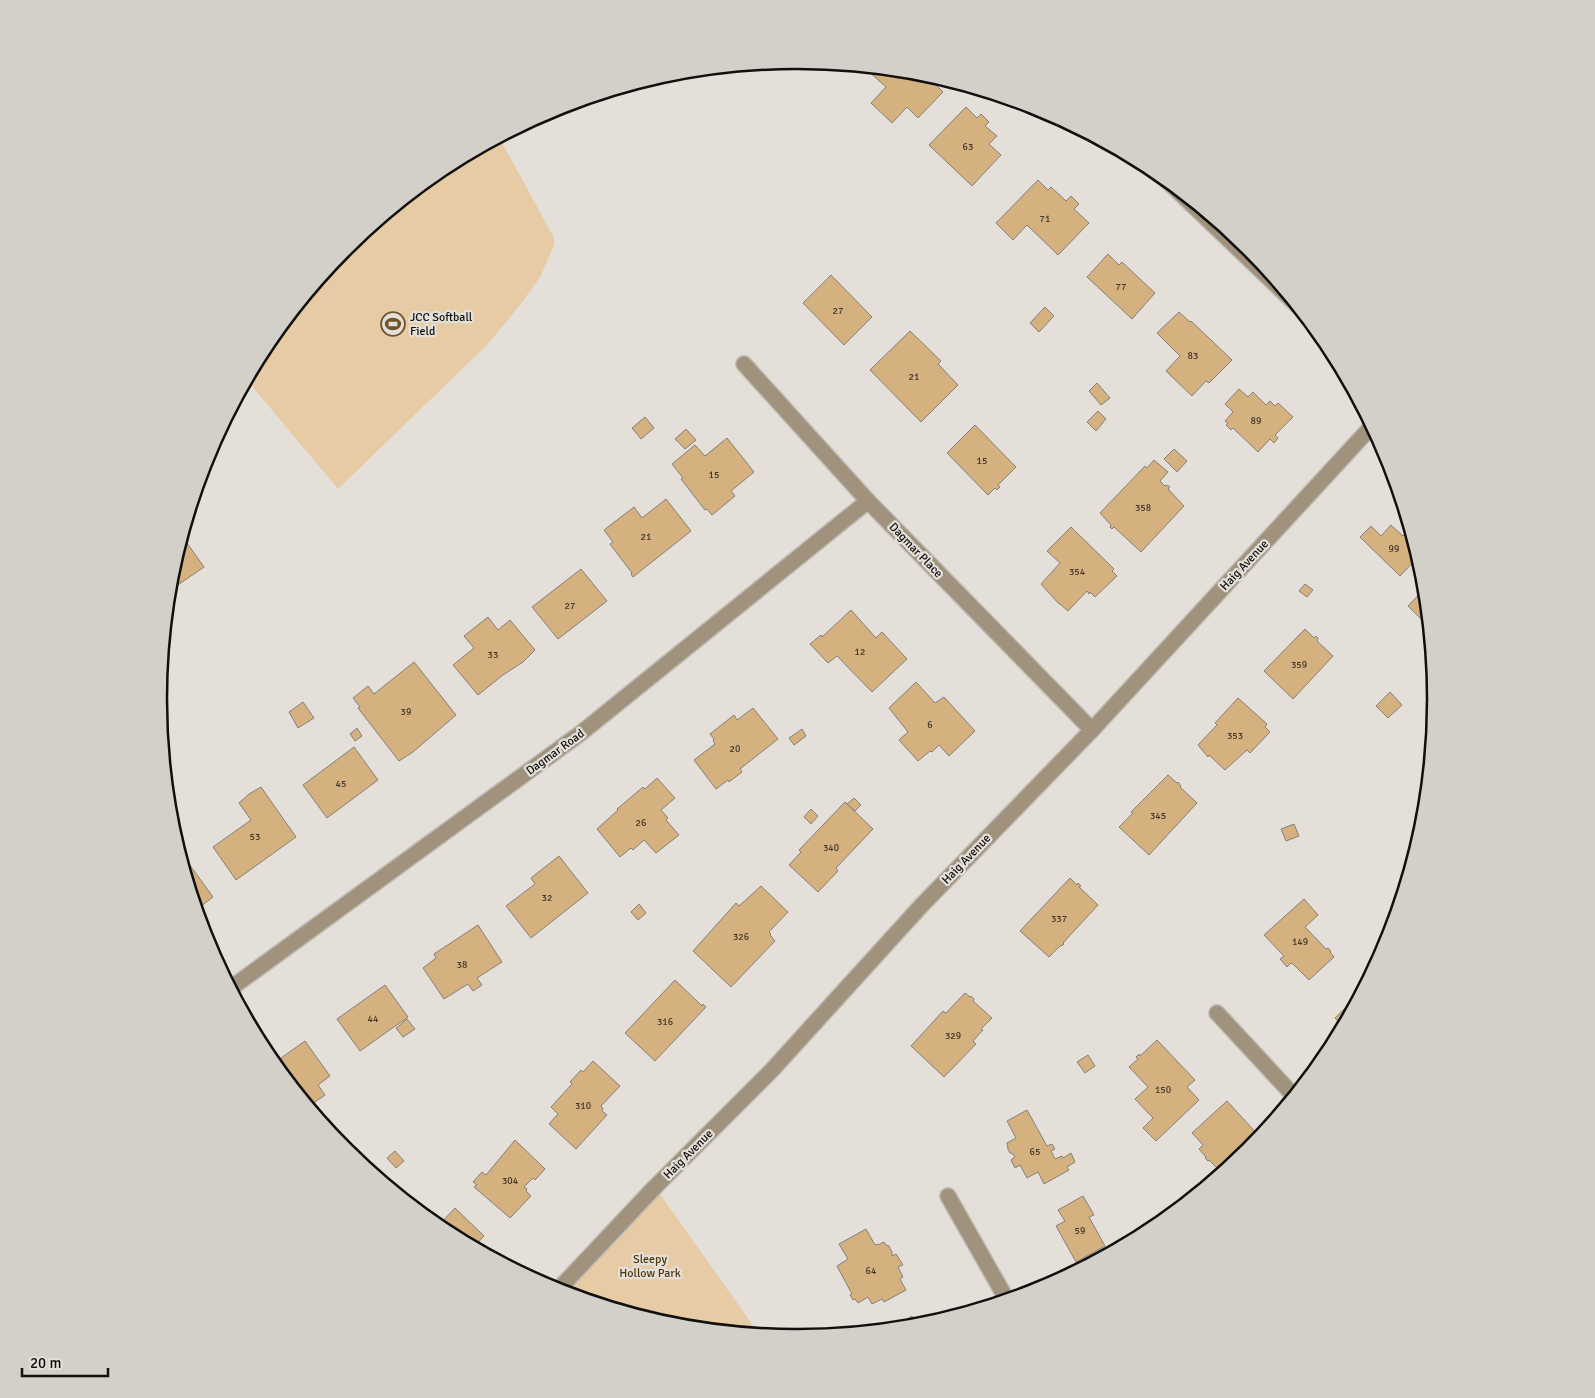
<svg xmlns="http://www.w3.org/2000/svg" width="1595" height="1398" font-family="Signika,sans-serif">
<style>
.green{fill:#e6cba5}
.building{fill:#d4b17e;stroke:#84807a}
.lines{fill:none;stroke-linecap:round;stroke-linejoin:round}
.minor-casing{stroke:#bebbb4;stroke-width:18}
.minor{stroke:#a0927c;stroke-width:15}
.labels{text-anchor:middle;stroke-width:4.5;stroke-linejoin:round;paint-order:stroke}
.number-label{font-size:10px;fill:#42382a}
.poi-label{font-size:12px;fill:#12100e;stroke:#e4e0d9;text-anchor:start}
.street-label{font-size:12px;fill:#12100e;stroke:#e4e0d9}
.park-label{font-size:12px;fill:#4f370d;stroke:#e4e0d9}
.rim{fill:none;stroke:#12100e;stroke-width:2.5}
</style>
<rect width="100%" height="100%" fill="#e4e0d9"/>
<g class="green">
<path d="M 499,137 L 554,238 L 554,245 L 540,277 L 520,305 L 488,344 L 338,489 L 247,380 L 266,344 L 346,247 L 443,168 Z"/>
<path d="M 655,1187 L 759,1334 L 673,1326 L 557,1291 Z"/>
</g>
<g class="building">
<path d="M 868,67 L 922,72 L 932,75 L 929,78 L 943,92 L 918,118 L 907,107 L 892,123 L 871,103 L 886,87 L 866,69 Z"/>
<path d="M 966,107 L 977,118 L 981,114 L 989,122 L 985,126 L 997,136 L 989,144 L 1001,155 L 972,186 L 929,145 Z"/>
<path d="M 1038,180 L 1048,190 L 1051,187 L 1066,201 L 1071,196 L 1079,204 L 1074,209 L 1089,223 L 1058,255 L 1027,225 L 1013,240 L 996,223 Z"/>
<path d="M 1108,254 L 1119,265 L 1122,262 L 1155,293 L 1132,319 L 1087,277 Z"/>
<path d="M 831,275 L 872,317 L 844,345 L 803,303 Z"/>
<path d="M 1045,307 L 1054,316 L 1039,332 L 1030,323 Z"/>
<path d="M 1179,312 L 1190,322 L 1191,321 L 1232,360 L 1209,383 L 1206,381 L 1192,396 L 1166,371 L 1180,356 L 1157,333 Z"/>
<path d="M 910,331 L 941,361 L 938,364 L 958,385 L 921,422 L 870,370 Z"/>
<path d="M 1097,383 L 1110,398 L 1101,405 L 1089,391 Z"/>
<path d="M 1239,389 L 1248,397 L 1253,392 L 1266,405 L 1270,401 L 1275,406 L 1278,403 L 1293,417 L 1275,435 L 1278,438 L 1274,443 L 1270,439 L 1258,452 L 1233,428 L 1231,430 L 1226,425 L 1228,423 L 1225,421 L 1233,412 L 1225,404 Z"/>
<path d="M 1098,411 L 1106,419 L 1096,431 L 1087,422 Z"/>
<path d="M 645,417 L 654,428 L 641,439 L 632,428 Z"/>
<path d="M 975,425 L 1016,467 L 998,485 L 1000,487 L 997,490 L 995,488 L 988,495 L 947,453 Z"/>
<path d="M 686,429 L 696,440 L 685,449 L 675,439 Z"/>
<path d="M 727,438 L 754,472 L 731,491 L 735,496 L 712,515 L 707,509 L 705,510 L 681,479 L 683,478 L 672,464 L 695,445 L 705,456 Z"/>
<path d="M 1174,449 L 1187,461 L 1177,472 L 1164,459 Z"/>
<path d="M 1154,460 L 1168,472 L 1160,481 L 1165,486 L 1167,485 L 1170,487 L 1168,489 L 1184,506 L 1141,552 L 1114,527 L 1112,529 L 1110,527 L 1111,525 L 1100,513 L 1145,466 L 1147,468 Z"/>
<path d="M 666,499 L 691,531 L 633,577 L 631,574 L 632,573 L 610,544 L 613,542 L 604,530 L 634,507 L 642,518 Z"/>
<path d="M 1391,525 L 1403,536 L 1406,533 L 1414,540 L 1419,556 L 1400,576 L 1360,537 L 1371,526 L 1381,536 Z"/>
<path d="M 1071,527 L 1114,569 L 1112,571 L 1117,576 L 1095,597 L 1090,592 L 1089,594 L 1087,591 L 1068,611 L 1060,604 L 1059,604 L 1041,584 L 1060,563 L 1047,551 Z"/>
<path d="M 182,536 L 204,567 L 169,591 L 171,574 Z"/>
<path d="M 581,569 L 607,601 L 558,639 L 532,607 Z"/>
<path d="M 1305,584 L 1313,590 L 1307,597 L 1299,591 Z"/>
<path d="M 1426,587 L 1429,627 L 1408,606 Z"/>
<path d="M 851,610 L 876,638 L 882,632 L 907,659 L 872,692 L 837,656 L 828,663 L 810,644 L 821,635 L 822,637 Z"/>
<path d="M 488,617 L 498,630 L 510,620 L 535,650 L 523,662 L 503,675 L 478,695 L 453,665 L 474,648 L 464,636 Z"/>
<path d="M 1305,629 L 1314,638 L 1316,636 L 1318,639 L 1317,641 L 1333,656 L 1293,699 L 1264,671 Z"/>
<path d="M 414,662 L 456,715 L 413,752 L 399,761 L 358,708 L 360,707 L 353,698 L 368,686 L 374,694 Z"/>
<path d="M 916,682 L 935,703 L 944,697 L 975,731 L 949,756 L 939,745 L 932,752 L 930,751 L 918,761 L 899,740 L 908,732 L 889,708 Z"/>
<path d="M 1390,692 L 1402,705 L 1388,718 L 1376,706 Z"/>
<path d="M 1238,698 L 1267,724 L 1265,727 L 1270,732 L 1250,753 L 1247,750 L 1225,770 L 1209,755 L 1208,757 L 1198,745 L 1217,725 L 1215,723 Z"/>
<path d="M 303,702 L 314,718 L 298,728 L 289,712 Z"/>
<path d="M 753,708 L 778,739 L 740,769 L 742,772 L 729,782 L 728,780 L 716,789 L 694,760 L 715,744 L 713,740 L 714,739 L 710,734 L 734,715 L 737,720 Z"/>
<path d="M 357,728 L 362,736 L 355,741 L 350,734 Z"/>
<path d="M 802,729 L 806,736 L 794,745 L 789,738 Z"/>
<path d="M 354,747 L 378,780 L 327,818 L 303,785 Z"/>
<path d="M 1168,775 L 1177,783 L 1178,782 L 1181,786 L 1180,787 L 1197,803 L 1149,855 L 1119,827 L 1133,813 L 1131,812 Z"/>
<path d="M 657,778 L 675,798 L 661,810 L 668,818 L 666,820 L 679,835 L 656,853 L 644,840 L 633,850 L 631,848 L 620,857 L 597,829 L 618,810 L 617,809 L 643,787 L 645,789 Z"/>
<path d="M 261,787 L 296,837 L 236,880 L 213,847 L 251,820 L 239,803 L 249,794 Z"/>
<path d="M 854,798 L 861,805 L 855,811 L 847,804 Z"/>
<path d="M 845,802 L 873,829 L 836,868 L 838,871 L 818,892 L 789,865 L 801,852 L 799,850 Z"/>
<path d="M 811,809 L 818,816 L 811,824 L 804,817 Z"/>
<path d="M 1294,824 L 1299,836 L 1286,841 L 1281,829 Z"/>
<path d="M 559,856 L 588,893 L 531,938 L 506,906 L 535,884 L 531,878 Z"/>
<path d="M 184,857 L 213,897 L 197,909 L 181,858 Z"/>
<path d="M 1070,878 L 1077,885 L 1078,883 L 1081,886 L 1079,887 L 1098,905 L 1063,943 L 1064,944 L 1062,946 L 1061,945 L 1049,957 L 1020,931 Z"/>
<path d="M 761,886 L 788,912 L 769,932 L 771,934 L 770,935 L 775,941 L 731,987 L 693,951 L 736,903 L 739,906 Z"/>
<path d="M 1304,899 L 1318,915 L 1305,927 L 1326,949 L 1328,948 L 1331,951 L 1330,952 L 1334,957 L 1309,980 L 1293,964 L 1291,963 L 1287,967 L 1280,959 L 1284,956 L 1264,935 Z"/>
<path d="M 639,904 L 646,913 L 638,920 L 631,912 Z"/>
<path d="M 478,925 L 502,962 L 477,978 L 482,985 L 473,991 L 468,984 L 444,999 L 423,968 L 436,958 L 434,954 Z"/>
<path d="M 675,980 L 702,1006 L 703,1004 L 706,1007 L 655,1061 L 625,1033 Z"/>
<path d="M 385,985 L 408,1017 L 360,1051 L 337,1019 Z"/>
<path d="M 1362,992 L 1343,1027 L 1335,1018 Z"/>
<path d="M 965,993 L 970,997 L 971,996 L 974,999 L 973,1001 L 992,1018 L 981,1029 L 983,1030 L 973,1041 L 976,1044 L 944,1077 L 911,1046 L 943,1011 L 946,1013 Z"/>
<path d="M 407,1019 L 415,1029 L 403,1037 L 396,1028 Z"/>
<path d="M 1157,1040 L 1195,1080 L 1187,1087 L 1199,1100 L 1156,1141 L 1143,1128 L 1153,1118 L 1135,1099 L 1148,1087 L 1129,1067 L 1138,1059 L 1136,1057 L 1139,1054 L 1140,1056 Z"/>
<path d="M 305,1041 L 330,1076 L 318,1085 L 325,1095 L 312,1104 L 307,1098 L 304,1100 L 274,1063 Z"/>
<path d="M 1088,1055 L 1095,1066 L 1085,1073 L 1077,1062 Z"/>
<path d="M 593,1061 L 620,1086 L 601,1106 L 603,1109 L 602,1111 L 607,1115 L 576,1149 L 549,1124 L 558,1114 L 551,1107 L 572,1084 L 570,1082 L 581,1070 L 583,1072 Z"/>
<path d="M 1227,1101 L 1260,1137 L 1249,1151 L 1227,1169 L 1223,1165 L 1218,1169 L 1209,1160 L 1208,1161 L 1205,1158 L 1206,1157 L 1199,1149 L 1203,1145 L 1192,1133 Z"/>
<path d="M 1027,1110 L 1047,1146 L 1052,1144 L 1055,1149 L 1051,1151 L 1055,1159 L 1062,1156 L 1063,1158 L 1071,1153 L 1075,1162 L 1067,1167 L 1069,1170 L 1044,1184 L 1038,1172 L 1027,1178 L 1020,1165 L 1015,1168 L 1011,1160 L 1015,1157 L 1013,1154 L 1010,1153 L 1008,1149 L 1007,1143 L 1016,1138 L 1007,1121 Z"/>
<path d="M 515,1140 L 545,1169 L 535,1180 L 533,1178 L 524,1187 L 527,1189 L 526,1191 L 531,1196 L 510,1218 L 474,1187 L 477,1185 L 473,1182 L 482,1172 L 486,1175 Z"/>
<path d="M 395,1151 L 404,1161 L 396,1168 L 387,1158 Z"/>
<path d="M 1083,1196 L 1094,1215 L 1089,1217 L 1105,1246 L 1076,1262 L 1056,1226 L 1065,1221 L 1058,1210 Z"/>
<path d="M 455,1208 L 484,1236 L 474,1247 L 438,1226 Z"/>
<path d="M 866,1229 L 875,1245 L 877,1244 L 878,1245 L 884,1242 L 886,1245 L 889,1246 L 892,1252 L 892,1256 L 896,1254 L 903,1265 L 898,1267 L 903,1277 L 900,1279 L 906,1290 L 884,1302 L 882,1299 L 872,1304 L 868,1297 L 858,1303 L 855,1299 L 853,1300 L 850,1295 L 852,1294 L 837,1266 L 848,1259 L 839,1244 Z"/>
<path d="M 912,1316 L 917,1326 L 890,1329 Z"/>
</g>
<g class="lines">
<g class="minor-casing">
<g id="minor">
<path d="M 1158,172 L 1298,306"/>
<path d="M 744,364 L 868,501 L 1092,730"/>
<path d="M 231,988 L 581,733 L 868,501"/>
<path d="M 1217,1013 L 1294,1096"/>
<path d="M 948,1196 L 1007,1300"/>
<path d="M 557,1291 L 655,1187 L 772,1070 L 921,906 L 1092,730 L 1372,426"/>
</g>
</g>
<use href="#minor" class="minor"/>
</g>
<defs>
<g id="stadium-ring" transform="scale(1.25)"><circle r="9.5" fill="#e4e0d9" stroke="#705427" stroke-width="1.5"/><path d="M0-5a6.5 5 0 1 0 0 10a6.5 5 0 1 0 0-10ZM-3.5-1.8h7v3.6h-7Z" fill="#705427"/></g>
</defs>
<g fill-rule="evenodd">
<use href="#stadium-ring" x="393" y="324"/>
</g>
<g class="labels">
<g class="number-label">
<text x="968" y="150">63</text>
<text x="1045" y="222">71</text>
<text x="1121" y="290">77</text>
<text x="838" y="314">27</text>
<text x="1193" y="359">83</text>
<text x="914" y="380">21</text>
<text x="1256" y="424">89</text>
<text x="982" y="464">15</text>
<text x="714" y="478">15</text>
<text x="1143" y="511">358</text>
<text x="646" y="540">21</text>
<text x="1394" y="552">99</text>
<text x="1077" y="575">354</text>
<text x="570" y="609">27</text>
<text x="860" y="655">12</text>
<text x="493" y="658">33</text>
<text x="1299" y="668">359</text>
<text x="406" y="715">39</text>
<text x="930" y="728">6</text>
<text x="1235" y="739">353</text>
<text x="735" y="752">20</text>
<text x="341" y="787">45</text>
<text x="1158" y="819">345</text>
<text x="641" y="826">26</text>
<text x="255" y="840">53</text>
<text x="831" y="851">340</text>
<text x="547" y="901">32</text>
<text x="1059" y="922">337</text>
<text x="741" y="940">326</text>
<text x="1300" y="945">149</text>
<text x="462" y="968">38</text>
<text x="373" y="1022">44</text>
<text x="665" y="1025">316</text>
<text x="953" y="1039">329</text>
<text x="1163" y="1093">150</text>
<text x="583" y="1109">310</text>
<text x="1035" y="1155">65</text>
<text x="510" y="1184">304</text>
<text x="1080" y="1234">59</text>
<text x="871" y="1274">64</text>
</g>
<g class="poi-label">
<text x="410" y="321">JCC Softball<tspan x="410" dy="14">Field</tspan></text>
</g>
<g class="street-label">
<text transform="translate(916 550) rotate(46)" y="4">Dagmar Place</text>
<text transform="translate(1244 565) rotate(-47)" y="4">Haig Avenue</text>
<text transform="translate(555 752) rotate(-36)" y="4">Dagmar Road</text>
<text transform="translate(966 859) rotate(-46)" y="4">Haig Avenue</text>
<text transform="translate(688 1154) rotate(-45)" y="4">Haig Avenue</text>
</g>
<g class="park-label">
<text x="650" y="1263">Sleepy<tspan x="650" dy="14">Hollow Park</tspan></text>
</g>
</g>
<path d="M0 0H1595V1398H0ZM167 699a630 630 0 1 1 1260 0a630 630 0 1 1-1260 0Z" fill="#d3cfc9" fill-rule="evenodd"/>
<path class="rim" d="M167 699a630 630 0 1 1 1260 0a630 630 0 1 1-1260 0Z"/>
<path d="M22 1368v8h86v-8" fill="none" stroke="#12100e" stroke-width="2.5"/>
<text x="30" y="1368" font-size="15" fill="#12100e" stroke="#e4e0d9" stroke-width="4" paint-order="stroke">20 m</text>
</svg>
